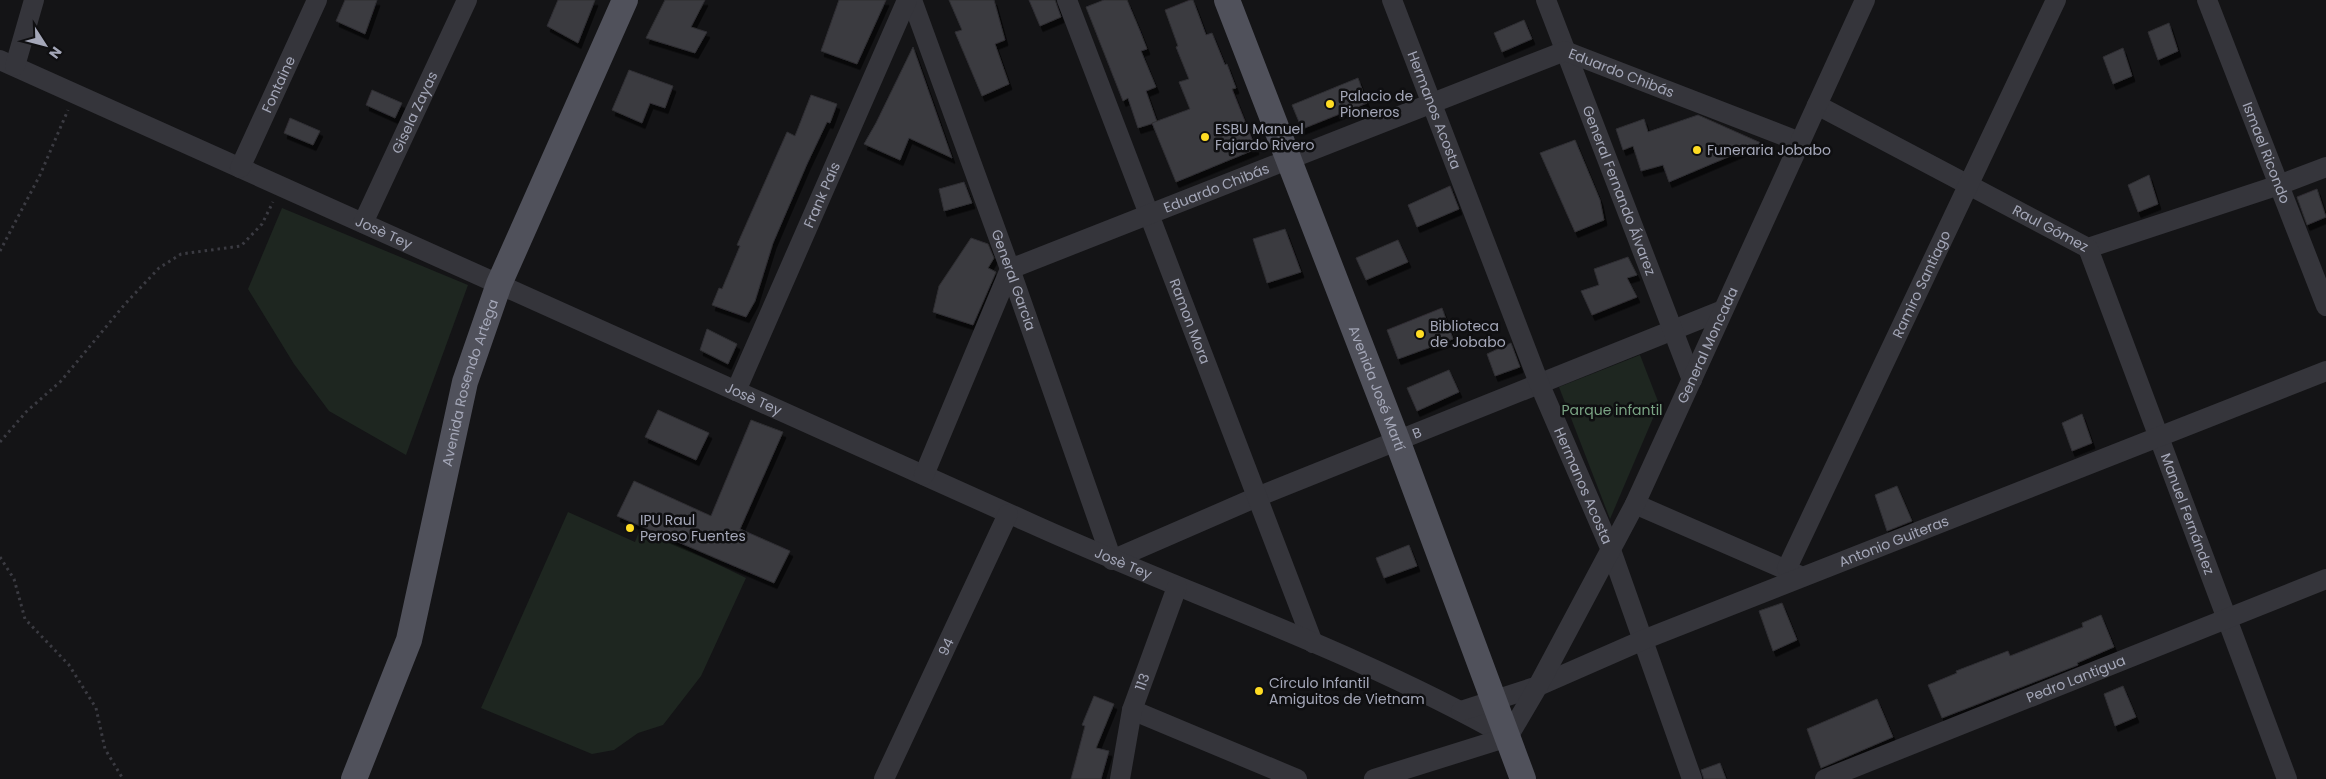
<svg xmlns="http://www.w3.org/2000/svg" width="2326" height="779" font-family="Poppins,sans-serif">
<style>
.green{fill:#1e2620}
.building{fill:#3b3b41;stroke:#2f2e32;filter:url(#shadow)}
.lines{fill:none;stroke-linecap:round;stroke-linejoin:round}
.path{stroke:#3b3b42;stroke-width:3;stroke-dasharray:2.5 4;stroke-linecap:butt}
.minor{stroke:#35353b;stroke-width:20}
.major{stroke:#50515b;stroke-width:26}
.poi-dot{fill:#ffdc23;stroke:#0f0f11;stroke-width:2}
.labels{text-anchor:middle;stroke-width:5;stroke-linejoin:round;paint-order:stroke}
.street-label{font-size:14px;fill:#a4a7b8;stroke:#0f0f11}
.poi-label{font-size:14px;fill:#a4a7b8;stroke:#0f0f11;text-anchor:start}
.park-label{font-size:14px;fill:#7aa484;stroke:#0f0f11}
</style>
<defs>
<filter id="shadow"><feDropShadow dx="3" dy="5.5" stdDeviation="0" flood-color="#0009"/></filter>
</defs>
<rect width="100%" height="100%" fill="#141416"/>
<g class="green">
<path d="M 282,208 L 468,285 L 406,455 L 329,411 L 294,364 L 248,289 Z"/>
<path d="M 1640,355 L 1659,404 L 1610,519 L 1559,387 Z"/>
<path d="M 568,512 L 635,542 L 641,527 L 746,578 L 701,676 L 663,725 L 638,733 L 614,750 L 592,754 L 481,708 Z"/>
</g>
<g class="building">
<path d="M 345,0 L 377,0 L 365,34 L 336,21 Z"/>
<path d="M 558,0 L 595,0 L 578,43 L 547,26 Z"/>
<path d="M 665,0 L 705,0 L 691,27 L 707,32 L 695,53 L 646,38 Z"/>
<path d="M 839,0 L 886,0 L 857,64 L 821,51 Z"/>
<path d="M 949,0 L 994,0 L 1005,40 L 995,44 L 1009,84 L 982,96 L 955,32 L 962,30 Z"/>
<path d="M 1029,0 L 1055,0 L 1061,17 L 1040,26 Z"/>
<path d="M 1104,0 L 1127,0 L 1140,31 L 1147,49 L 1141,51 L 1156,87 L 1146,91 L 1157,122 L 1138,128 L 1128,98 L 1123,101 L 1086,7 Z"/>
<path d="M 1190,0 L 1193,0 L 1206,35 L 1212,33 L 1225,65 L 1227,64 L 1236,88 L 1232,89 L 1256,149 L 1176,182 L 1152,123 L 1190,109 L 1179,82 L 1189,79 L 1176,47 L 1178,46 L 1165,10 Z"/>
<path d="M 1524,20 L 1532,39 L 1502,52 L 1494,33 Z"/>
<path d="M 2169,23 L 2178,51 L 2158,60 L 2148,32 Z"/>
<path d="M 913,47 L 952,158 L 909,138 L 900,160 L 864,144 L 876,123 Z"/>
<path d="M 2123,48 L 2132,76 L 2113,84 L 2103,57 Z"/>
<path d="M 629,70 L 673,86 L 665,108 L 650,103 L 642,123 L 612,110 Z"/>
<path d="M 1358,78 L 1367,103 L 1302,129 L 1292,105 Z"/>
<path d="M 372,90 L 402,103 L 395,118 L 366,105 Z"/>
<path d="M 811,95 L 837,104 L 830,123 L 827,122 L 807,164 L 773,243 L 755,301 L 746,317 L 712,305 L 719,288 L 722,289 L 740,246 L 737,245 L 787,132 L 795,136 Z"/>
<path d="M 1698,115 L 1761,143 L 1669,182 L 1663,165 L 1641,171 L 1633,146 L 1623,150 L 1616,129 L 1644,119 L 1648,132 Z"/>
<path d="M 290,118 L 320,131 L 313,145 L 284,133 Z"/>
<path d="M 1575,140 L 1600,200 L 1604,220 L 1575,232 L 1540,153 Z"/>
<path d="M 2149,175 L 2158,204 L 2138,212 L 2128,185 Z"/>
<path d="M 964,182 L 972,203 L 944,211 L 939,189 Z"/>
<path d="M 1450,186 L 1459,209 L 1417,227 L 1408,205 Z"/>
<path d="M 2317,189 L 2326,217 L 2307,225 L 2297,197 Z"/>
<path d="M 1285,229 L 1301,272 L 1267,283 L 1253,239 Z"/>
<path d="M 971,238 L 988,244 L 994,258 L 988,268 L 996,272 L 973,325 L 933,312 L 939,286 Z"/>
<path d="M 1398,240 L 1408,262 L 1366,280 L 1356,258 Z"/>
<path d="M 1628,257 L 1637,275 L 1627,278 L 1637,297 L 1592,315 L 1581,291 L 1599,285 L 1594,269 Z"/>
<path d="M 1442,308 L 1453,339 L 1398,359 L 1387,330 Z"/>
<path d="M 707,329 L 737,344 L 728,364 L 700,350 Z"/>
<path d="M 1511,343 L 1520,367 L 1495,376 L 1487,354 Z"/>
<path d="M 1449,370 L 1459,392 L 1417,411 L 1407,388 Z"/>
<path d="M 658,410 L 709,433 L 696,460 L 645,437 Z"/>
<path d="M 2082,414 L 2092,443 L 2072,451 L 2062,423 Z"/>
<path d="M 751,420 L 783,432 L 740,529 L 790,551 L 774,583 L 617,516 L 634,481 L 711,516 Z"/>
<path d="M 1897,486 L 1912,521 L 1887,531 L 1875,495 Z"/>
<path d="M 1409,545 L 1417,566 L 1384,578 L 1376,558 Z"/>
<path d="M 1782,603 L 1797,640 L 1773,651 L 1759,611 Z"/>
<path d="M 2101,615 L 2114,647 L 2077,663 L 2078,665 L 1942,718 L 1928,685 L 1957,673 L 1956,671 L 2008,651 L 2010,656 L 2083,627 L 2082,623 Z"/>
<path d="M 2123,686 L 2136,717 L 2115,726 L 2104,694 Z"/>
<path d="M 1094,696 L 1114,704 L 1096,748 L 1109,751 L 1101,779 L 1071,779 L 1085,726 L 1082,725 Z"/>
<path d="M 1877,699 L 1893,737 L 1821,768 L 1807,729 Z"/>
<path d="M 1720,763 L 1726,779 L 1704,779 L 1701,770 Z"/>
</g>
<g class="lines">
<g class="path">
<path d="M 0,251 L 40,175 L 68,110"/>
<path d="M 0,442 L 26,412 L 61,381 L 125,304 L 159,268 L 181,254 L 241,246 L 262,224 L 273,202"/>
<path d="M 0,557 L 14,579 L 25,619 L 69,665 L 96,708 L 105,749 L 123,779"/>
</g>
<g class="minor">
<path id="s1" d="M 912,0 L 1010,269 L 1112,560 L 1257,497 L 1723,310"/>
<path id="s2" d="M 1067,0 L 1313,643"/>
<path id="s3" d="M 1392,0 L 1539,383 L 1611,550 L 1692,779"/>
<path id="s4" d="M 1546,0 L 1692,380"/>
<path id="s5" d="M 2207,0 L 2326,306"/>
<path id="s6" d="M 0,60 C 343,214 687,369 1030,523 C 1189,595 1356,651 1508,737"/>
<path d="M 15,66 L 34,0"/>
<path id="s7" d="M 1817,105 L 2088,248 L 2279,185 L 2326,167"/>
<path id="s8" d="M 240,168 L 317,0"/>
<path id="s9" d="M 363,223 L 467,0"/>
<path id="s10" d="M 2088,248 L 2287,779"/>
<path id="s11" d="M 736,391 L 907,0"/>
<path id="s12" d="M 924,475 L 1010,269 L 1565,51 L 1800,142"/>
<path d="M 1635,504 L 1798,575"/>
<path id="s13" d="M 1787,568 L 2056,0"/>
<path d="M 1132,710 L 1297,779"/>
<path id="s14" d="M 1461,711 L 1538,686 L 1643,640 L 2326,371"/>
<path id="s15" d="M 1508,737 L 1538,686 L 1635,504 L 1865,0"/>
<path id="s16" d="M 884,779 L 1008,514"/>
<path id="s17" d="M 1120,779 L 1132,710 L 1177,587"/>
<path d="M 1374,779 L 1508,737"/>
<path id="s18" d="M 1825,779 L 2326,579"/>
</g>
<g class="major">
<path id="s19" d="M 1227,0 L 1397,440 L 1523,779"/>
<path id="s20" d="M 354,779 L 409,640 L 465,382 L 499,284 L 625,0"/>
</g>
</g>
<g class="poi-dot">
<circle cx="1330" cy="104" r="5"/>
<circle cx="1205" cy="137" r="5"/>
<circle cx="1697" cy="150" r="5"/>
<circle cx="1420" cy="334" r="5"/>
<circle cx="630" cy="528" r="5"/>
<circle cx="1259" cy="691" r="5"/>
</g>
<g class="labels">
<g class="street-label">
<text dy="5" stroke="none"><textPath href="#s12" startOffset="880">Eduardo Chibás</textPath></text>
<text dy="5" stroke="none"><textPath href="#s8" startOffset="92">Fontaine</textPath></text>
<text dy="5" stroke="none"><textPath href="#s3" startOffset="118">Hermanos Acosta</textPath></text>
<text dy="5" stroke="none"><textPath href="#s9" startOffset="122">Gisela Zayas</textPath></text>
<text dy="5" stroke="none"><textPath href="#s5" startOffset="164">Ismael Ricondo</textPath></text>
<text dy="5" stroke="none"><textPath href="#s12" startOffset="445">Eduardo Chibás</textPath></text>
<text dy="5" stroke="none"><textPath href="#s4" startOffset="204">General Fernando Álvarez</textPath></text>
<text dy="5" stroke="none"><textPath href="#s11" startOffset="214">Frank País</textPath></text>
<text dy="5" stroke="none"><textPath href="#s7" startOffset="264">Raul Gómez</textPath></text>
<text dy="5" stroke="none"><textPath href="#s6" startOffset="421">Josè Tey</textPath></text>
<text dy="5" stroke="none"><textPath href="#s1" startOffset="298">General Garcia</textPath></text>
<text dy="5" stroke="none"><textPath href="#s13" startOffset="314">Ramiro Santiago</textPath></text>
<text dy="5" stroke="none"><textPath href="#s2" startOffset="344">Ramon Mora</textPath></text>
<text dy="5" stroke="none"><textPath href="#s15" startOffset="440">General Moncada</textPath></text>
<text dy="5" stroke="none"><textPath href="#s20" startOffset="414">Avenida Rosendo Artega</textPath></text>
<text dy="5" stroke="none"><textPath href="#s19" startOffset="416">Avenida José Martí</textPath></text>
<text dy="5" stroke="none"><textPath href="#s6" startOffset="826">Josè Tey</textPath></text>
<text dy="5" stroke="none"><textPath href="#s1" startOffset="925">B</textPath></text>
<text dy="5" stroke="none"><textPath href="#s3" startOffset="522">Hermanos Acosta</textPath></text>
<text dy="5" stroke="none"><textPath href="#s10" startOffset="284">Manuel Fernández</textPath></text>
<text dy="5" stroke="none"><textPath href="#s14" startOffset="465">Antonio Guiteras</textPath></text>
<text dy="5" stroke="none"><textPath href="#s6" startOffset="1231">Josè Tey</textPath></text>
<text dy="5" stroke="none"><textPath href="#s16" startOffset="146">94</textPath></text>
<text dy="5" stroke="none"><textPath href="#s18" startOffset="270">Pedro Lantigua</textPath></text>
<text dy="5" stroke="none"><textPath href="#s17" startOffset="100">113</textPath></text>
</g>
<g class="poi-label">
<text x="1340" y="101">Palacio de<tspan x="1340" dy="16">Pioneros</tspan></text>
<text x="1215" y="134">ESBU Manuel<tspan x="1215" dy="16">Fajardo Rivero</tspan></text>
<text x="1707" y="155">Funeraria Jobabo</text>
<text x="1430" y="331">Biblioteca<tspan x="1430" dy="16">de Jobabo</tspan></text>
<text x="640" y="525">IPU Raul<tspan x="640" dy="16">Peroso Fuentes</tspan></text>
<text x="1269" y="688">Círculo Infantil<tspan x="1269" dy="16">Amiguitos de Vietnam</tspan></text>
</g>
<g class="park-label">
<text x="1612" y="415">Parque infantil</text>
</g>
</g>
<g transform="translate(45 45) rotate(126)" stroke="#0f0f11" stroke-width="4" paint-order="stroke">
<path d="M0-4L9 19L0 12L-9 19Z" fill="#a4a7b8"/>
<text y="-8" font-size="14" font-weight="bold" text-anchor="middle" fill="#a4a7b8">N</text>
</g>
</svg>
